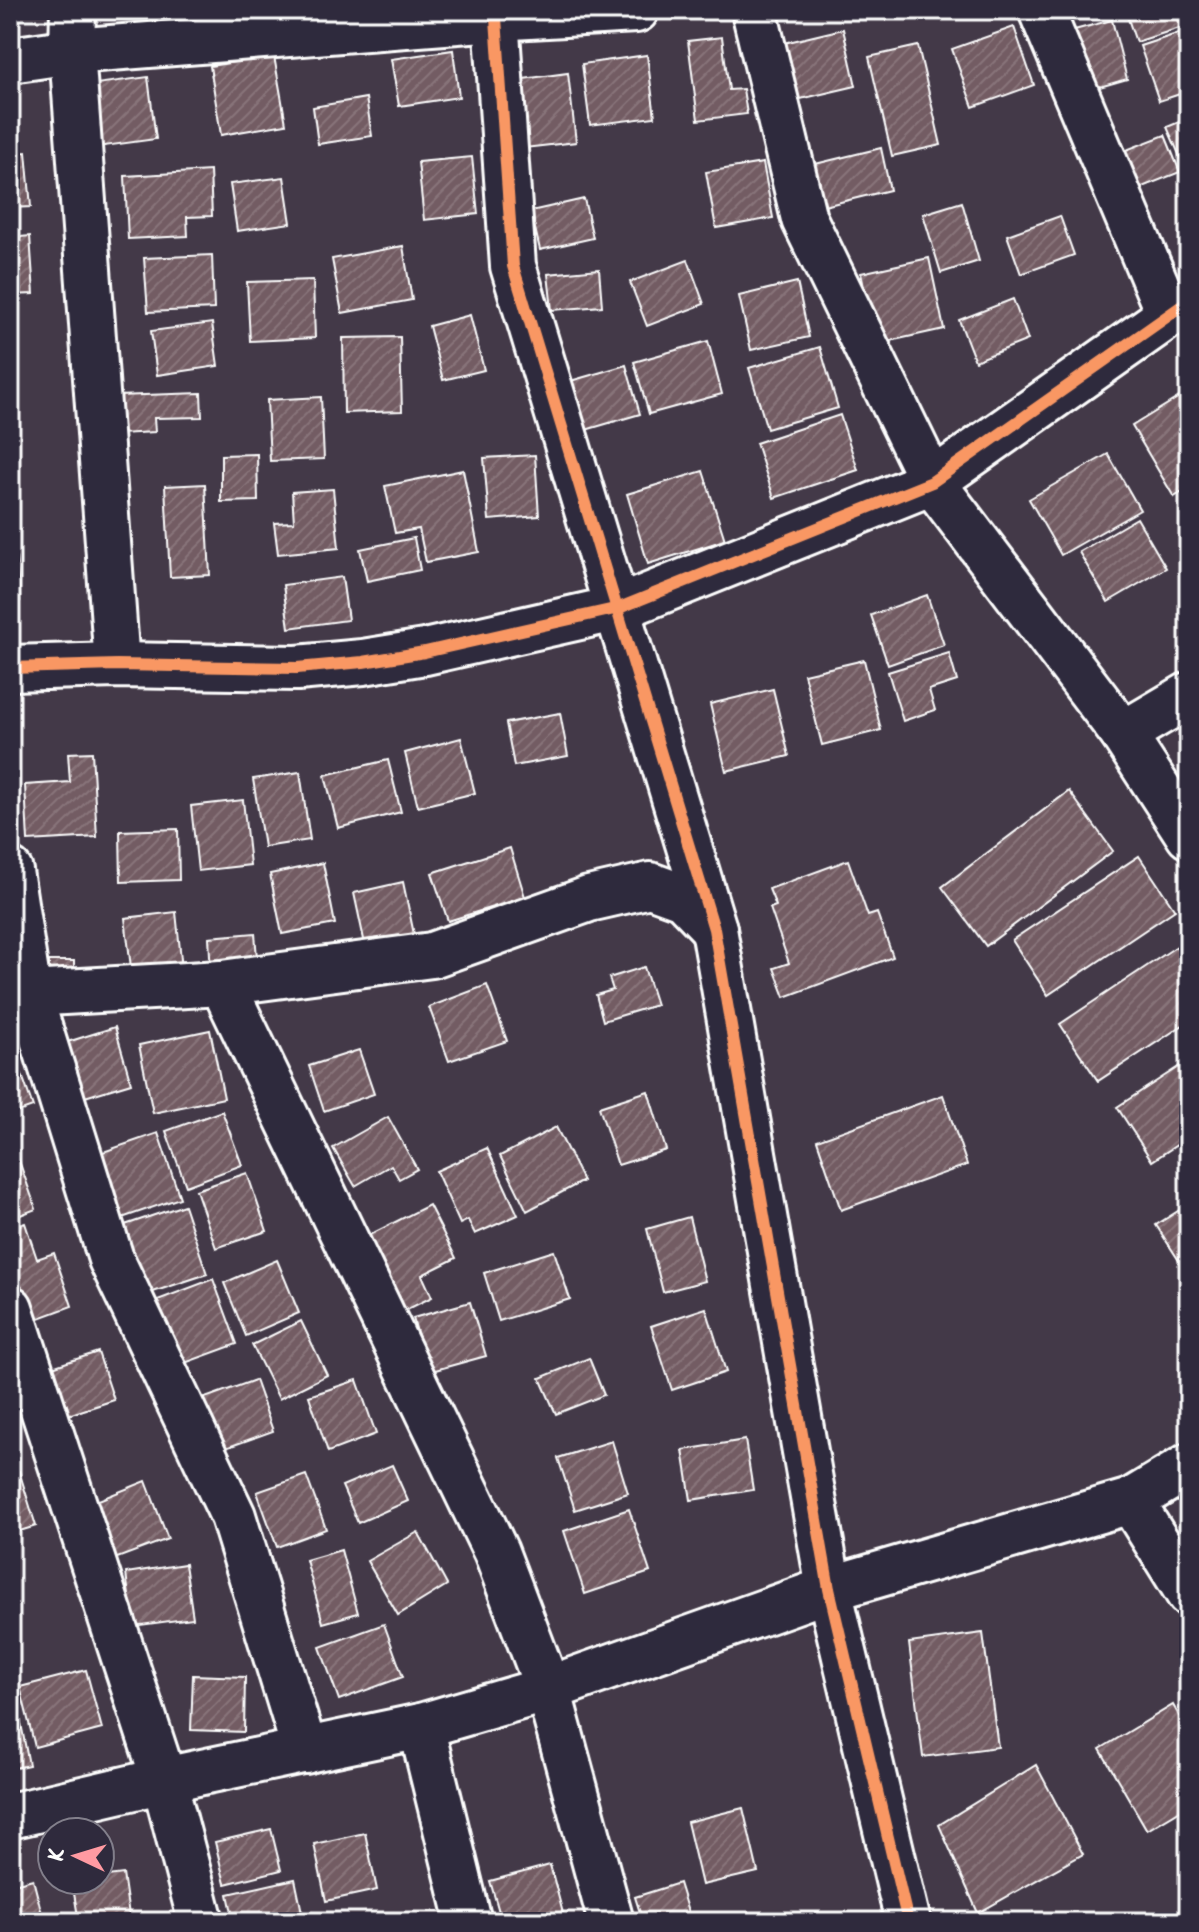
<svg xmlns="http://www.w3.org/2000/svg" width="1199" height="1932" font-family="Kalam,sans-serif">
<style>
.building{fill:url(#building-hatch);stroke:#fff;stroke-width:2}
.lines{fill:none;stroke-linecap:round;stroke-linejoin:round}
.minor-casing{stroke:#fff;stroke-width:50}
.minor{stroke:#2f2a3d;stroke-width:44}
.cycleway-casing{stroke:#2f2a3d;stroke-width:17}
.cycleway{stroke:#f99763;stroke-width:12}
</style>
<defs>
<pattern id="building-hatch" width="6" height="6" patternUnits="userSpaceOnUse" patternTransform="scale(2)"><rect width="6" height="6" fill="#735b63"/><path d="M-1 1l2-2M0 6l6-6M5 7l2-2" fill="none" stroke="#88747a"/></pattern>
</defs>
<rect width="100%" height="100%" fill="#433948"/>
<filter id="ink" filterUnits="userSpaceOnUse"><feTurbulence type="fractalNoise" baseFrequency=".0125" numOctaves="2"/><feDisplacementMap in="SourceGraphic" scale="16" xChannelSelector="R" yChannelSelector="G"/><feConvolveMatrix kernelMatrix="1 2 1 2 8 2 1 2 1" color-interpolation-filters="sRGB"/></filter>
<g filter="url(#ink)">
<g class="building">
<path d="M 1125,10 L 1186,10 L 1189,25 L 1136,42 Z"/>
<path d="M 1112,20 L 1127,79 L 1079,93 L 1063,33 Z"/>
<path d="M 1014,27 L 1034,85 L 973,107 L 952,49 Z"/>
<path d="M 843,29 L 856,86 L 796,100 L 784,43 Z"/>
<path d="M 1189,30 L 1189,91 L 1159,101 L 1140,46 Z"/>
<path d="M 722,37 L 729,90 L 743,89 L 747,114 L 698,120 L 688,41 Z"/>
<path d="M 918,46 L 941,145 L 892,156 L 869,57 Z"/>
<path d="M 453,50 L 459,97 L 399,106 L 391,59 Z"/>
<path d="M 647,55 L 655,117 L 590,125 L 582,64 Z"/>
<path d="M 274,56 L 286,124 L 221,135 L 210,66 Z"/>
<path d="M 568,73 L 576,142 L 516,149 L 508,81 Z"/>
<path d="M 148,77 L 156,139 L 90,148 L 81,86 Z"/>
<path d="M 366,98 L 372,136 L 318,144 L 313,107 Z"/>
<path d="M 1189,118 L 1189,177 L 1167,127 Z"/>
<path d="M 1165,135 L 1180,172 L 1122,195 L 1108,157 Z"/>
<path d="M 881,148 L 890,190 L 816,208 L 807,166 Z"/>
<path d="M 26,152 L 31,207 L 10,208 L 10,154 Z"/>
<path d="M 472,157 L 478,214 L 424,220 L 418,162 Z"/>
<path d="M 763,163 L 773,218 L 716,228 L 706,172 Z"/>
<path d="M 210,171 L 212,216 L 187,217 L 188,236 L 128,239 L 125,176 Z"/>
<path d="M 284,177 L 291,223 L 237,231 L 230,184 Z"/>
<path d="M 584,199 L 593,238 L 540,250 L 531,211 Z"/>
<path d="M 962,202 L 979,261 L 941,273 L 923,214 Z"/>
<path d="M 1060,216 L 1074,255 L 1021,274 L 1007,235 Z"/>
<path d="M 30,236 L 34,294 L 10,295 L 10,238 Z"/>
<path d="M 403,246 L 412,300 L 342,313 L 332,259 Z"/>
<path d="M 212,255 L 214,309 L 148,312 L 144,258 Z"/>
<path d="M 929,258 L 944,329 L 876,344 L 861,273 Z"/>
<path d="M 688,260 L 704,304 L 647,326 L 630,282 Z"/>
<path d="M 599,269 L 602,306 L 552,310 L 548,274 Z"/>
<path d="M 313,280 L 315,338 L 250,341 L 247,282 Z"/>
<path d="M 797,282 L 809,337 L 751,350 L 739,296 Z"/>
<path d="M 1013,299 L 1028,340 L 975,361 L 959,320 Z"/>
<path d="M 470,315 L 484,370 L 443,380 L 429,326 Z"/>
<path d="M 212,323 L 218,366 L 157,375 L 151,331 Z"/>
<path d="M 400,337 L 402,411 L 344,413 L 343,338 Z"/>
<path d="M 708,341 L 722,394 L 649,414 L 634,362 Z"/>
<path d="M 820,347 L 838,408 L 767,429 L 749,368 Z"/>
<path d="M 626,365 L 640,414 L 582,431 L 567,382 Z"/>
<path d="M 1189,391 L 1189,488 L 1174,497 L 1132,426 Z"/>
<path d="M 201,393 L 202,417 L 154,418 L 155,432 L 119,434 L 117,396 Z"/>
<path d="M 321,397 L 324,459 L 270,461 L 267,400 Z"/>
<path d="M 840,415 L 858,470 L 774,498 L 756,443 Z"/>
<path d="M 10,445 L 13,445 L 18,496 L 10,496 Z"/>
<path d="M 257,454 L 258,501 L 221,502 L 221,455 Z"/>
<path d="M 1108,454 L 1140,510 L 1061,555 L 1029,499 Z"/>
<path d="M 535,455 L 539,516 L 489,520 L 484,458 Z"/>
<path d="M 463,470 L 479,552 L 426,562 L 419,529 L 395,533 L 385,486 Z"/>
<path d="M 703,471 L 725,540 L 648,564 L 627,494 Z"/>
<path d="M 205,484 L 210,575 L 170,577 L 165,486 Z"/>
<path d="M 333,489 L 339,548 L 278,554 L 274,523 L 294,522 L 292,492 Z"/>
<path d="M 1137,518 L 1166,568 L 1108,602 L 1079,552 Z"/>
<path d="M 10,536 L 14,536 L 20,601 L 10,602 Z"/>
<path d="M 414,538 L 420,570 L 367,581 L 360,549 Z"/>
<path d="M 342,577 L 348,620 L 289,628 L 283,585 Z"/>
<path d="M 927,595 L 944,645 L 888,665 L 871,615 Z"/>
<path d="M 949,653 L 957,681 L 929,690 L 935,710 L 903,721 L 888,672 Z"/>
<path d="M 864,660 L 881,730 L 822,745 L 804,674 Z"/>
<path d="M 773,689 L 789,756 L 726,771 L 710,704 Z"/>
<path d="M 560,713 L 568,756 L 514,766 L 506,723 Z"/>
<path d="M 461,738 L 475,793 L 418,807 L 405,753 Z"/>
<path d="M 92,752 L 97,837 L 28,841 L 25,785 L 70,782 L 68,753 Z"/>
<path d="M 388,760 L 401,812 L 338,828 L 325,775 Z"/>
<path d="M 300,772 L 310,840 L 264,847 L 253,779 Z"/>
<path d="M 1069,791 L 1113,851 L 986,946 L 942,887 Z"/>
<path d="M 243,800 L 250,865 L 198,871 L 191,806 Z"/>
<path d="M 178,829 L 179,880 L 121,882 L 120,831 Z"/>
<path d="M 510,848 L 525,897 L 448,921 L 432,873 Z"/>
<path d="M 1139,856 L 1175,910 L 1048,995 L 1012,940 Z"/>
<path d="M 848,860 L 868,916 L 877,913 L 893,957 L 785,997 L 774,968 L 789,963 L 770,908 L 776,906 L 769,889 Z"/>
<path d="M 323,863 L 335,924 L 282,934 L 270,874 Z"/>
<path d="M 403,882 L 415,939 L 366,949 L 354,893 Z"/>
<path d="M 176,912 L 182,969 L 132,976 L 125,918 Z"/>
<path d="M 255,933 L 258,971 L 211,975 L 209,937 Z"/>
<path d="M 1189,938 L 1189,1021 L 1098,1081 L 1060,1024 Z"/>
<rect x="49" y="961" width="25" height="21"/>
<path d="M 644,967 L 656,1005 L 603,1021 L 596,995 L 613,990 L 609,978 Z"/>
<path d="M 487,985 L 507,1041 L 449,1061 L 429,1007 Z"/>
<path d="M 115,1027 L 131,1083 L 75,1100 L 58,1045 Z"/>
<path d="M 210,1030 L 224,1098 L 153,1113 L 139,1045 Z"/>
<path d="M 13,1049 L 33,1107 L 10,1115 L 10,1050 Z"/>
<path d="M 359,1050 L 374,1094 L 324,1111 L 309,1066 Z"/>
<path d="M 1189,1060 L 1189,1137 L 1152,1161 L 1117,1107 Z"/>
<path d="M 648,1091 L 666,1150 L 618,1165 L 599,1107 Z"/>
<path d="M 943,1095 L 967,1165 L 841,1210 L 817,1140 Z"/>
<path d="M 222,1111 L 242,1165 L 186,1186 L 166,1131 Z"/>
<path d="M 388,1117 L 417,1169 L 399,1179 L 391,1165 L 355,1186 L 333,1148 Z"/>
<path d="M 556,1127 L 583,1181 L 527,1211 L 500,1156 Z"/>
<path d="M 158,1133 L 180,1198 L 122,1218 L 100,1153 Z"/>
<path d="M 487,1148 L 518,1215 L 475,1234 L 468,1220 L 460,1224 L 436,1171 Z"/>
<path d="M 18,1158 L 36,1209 L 10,1219 L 10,1161 Z"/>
<path d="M 247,1173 L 267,1231 L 216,1248 L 196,1190 Z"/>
<path d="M 1189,1204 L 1189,1276 L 1156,1225 Z"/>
<path d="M 184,1205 L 207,1274 L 141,1296 L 119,1227 Z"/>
<path d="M 429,1205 L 456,1258 L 422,1275 L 432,1297 L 402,1312 L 351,1244 Z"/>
<path d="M 689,1217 L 705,1281 L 663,1292 L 647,1229 Z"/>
<path d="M 25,1223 L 37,1259 L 54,1253 L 72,1306 L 23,1324 L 10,1287 L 10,1228 Z"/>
<path d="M 554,1251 L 570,1299 L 499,1321 L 484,1273 Z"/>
<path d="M 277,1260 L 299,1313 L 246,1336 L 224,1283 Z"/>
<path d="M 213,1279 L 237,1344 L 171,1368 L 147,1304 Z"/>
<path d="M 470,1302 L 486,1356 L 428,1372 L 413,1318 Z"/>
<path d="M 706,1308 L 726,1372 L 672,1390 L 651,1326 Z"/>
<path d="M 301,1321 L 327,1375 L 279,1399 L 252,1345 Z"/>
<path d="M 98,1352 L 114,1400 L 56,1419 L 40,1371 Z"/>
<path d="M 589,1358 L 604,1395 L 556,1414 L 540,1378 Z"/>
<path d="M 255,1380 L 273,1431 L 220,1450 L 202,1399 Z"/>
<path d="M 357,1380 L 376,1434 L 328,1452 L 309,1396 Z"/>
<path d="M 745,1440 L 753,1490 L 691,1500 L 683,1450 Z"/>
<path d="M 612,1441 L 628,1493 L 575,1510 L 558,1458 Z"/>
<path d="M 392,1465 L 408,1501 L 358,1523 L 342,1486 Z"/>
<path d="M 19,1471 L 36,1526 L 10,1534 L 10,1473 Z"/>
<path d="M 306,1475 L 326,1529 L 277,1547 L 257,1492 Z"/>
<path d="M 146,1481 L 168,1539 L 112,1560 L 91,1503 Z"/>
<path d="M 629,1509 L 650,1572 L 585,1594 L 564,1531 Z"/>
<path d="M 418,1532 L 447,1585 L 398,1615 L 367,1561 Z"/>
<path d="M 341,1550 L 358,1613 L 323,1623 L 306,1560 Z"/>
<path d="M 185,1564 L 193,1618 L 133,1626 L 126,1573 Z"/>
<path d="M 384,1624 L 403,1677 L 339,1700 L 320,1647 Z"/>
<path d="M 983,1633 L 998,1747 L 923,1757 L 909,1643 Z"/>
<path d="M 86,1670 L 102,1729 L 35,1747 L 20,1687 Z"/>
<path d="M 193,1675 L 245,1677 L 244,1732 L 191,1730 Z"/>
<path d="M 15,1692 L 29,1765 L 10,1769 L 10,1693 Z"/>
<path d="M 1173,1705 L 1189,1733 L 1189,1805 L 1147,1830 L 1100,1749 Z"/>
<path d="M 1036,1765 L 1083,1854 L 978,1913 L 939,1825 Z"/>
<path d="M 743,1808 L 758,1872 L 702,1885 L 687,1822 Z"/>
<path d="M 271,1829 L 281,1870 L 225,1884 L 215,1842 Z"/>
<path d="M 365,1833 L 377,1890 L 326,1901 L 314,1844 Z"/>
<path d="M 550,1865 L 564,1917 L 547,1922 L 502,1922 L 490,1881 Z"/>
<path d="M 123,1874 L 130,1922 L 79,1922 L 72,1882 L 100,1880 L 100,1877 Z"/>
<path d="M 33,1879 L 44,1922 L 10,1922 L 10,1885 Z"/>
<path d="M 295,1879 L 304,1922 L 234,1922 L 228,1894 Z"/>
<path d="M 679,1883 L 691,1922 L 643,1922 L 635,1897 Z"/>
<path d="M 393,1913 L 395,1922 L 349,1922 Z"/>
</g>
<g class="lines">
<g class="minor-casing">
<g id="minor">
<path d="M 73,10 L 72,51 L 117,665"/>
<path d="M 754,10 L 804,219 L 932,482 L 1123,734 L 1189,836"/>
<path d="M 1041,10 L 1169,315"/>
<path d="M 496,18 L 513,266 L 714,929 L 829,1589 L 908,1922"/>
<path d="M 10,60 L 72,51 L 496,18 L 636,10"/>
<path d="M 10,668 L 117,665 L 297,668 L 363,662 L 425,652 L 619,608 L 932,482 L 1189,301"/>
<path d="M 1123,734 L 1189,695"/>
<path d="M 10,871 L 29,994 L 111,1259 L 233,1516 L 305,1751"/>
<path d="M 222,983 L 496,1552 L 548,1689 L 611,1922"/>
<path d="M 10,998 L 29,994 L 222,983 L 432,955 L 589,899 L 650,885 L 683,897 L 714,929"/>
<path d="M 10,1308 L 164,1780 L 201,1922"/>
<path d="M 1131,1501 L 1189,1594"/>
<path d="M 421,1726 L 469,1922"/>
<path d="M 10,1816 L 164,1780 L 421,1726 L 548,1689 L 829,1589 L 1131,1501 L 1189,1466"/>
</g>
</g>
<use href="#minor" class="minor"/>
<g class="cycleway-casing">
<g id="cycleway">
<path d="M 496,18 L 513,266 L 714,929 L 829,1589 L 908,1922"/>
<path d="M 10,668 L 117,665 L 297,668 L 363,662 L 425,652 L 619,608 L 932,482 L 1189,301"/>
</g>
</g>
<use href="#cycleway" class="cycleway"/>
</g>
</g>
<rect width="1199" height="1932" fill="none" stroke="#2f2a3d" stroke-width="40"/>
<rect x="20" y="20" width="1159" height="1892" fill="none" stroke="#fff" stroke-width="3" filter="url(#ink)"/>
<g transform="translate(76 1856) rotate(274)"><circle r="38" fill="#2f2a3d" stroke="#827f8b" stroke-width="2"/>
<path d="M0-6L14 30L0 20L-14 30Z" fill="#ff9aa2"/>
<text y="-12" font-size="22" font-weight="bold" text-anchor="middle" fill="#ffffff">K</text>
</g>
</svg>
